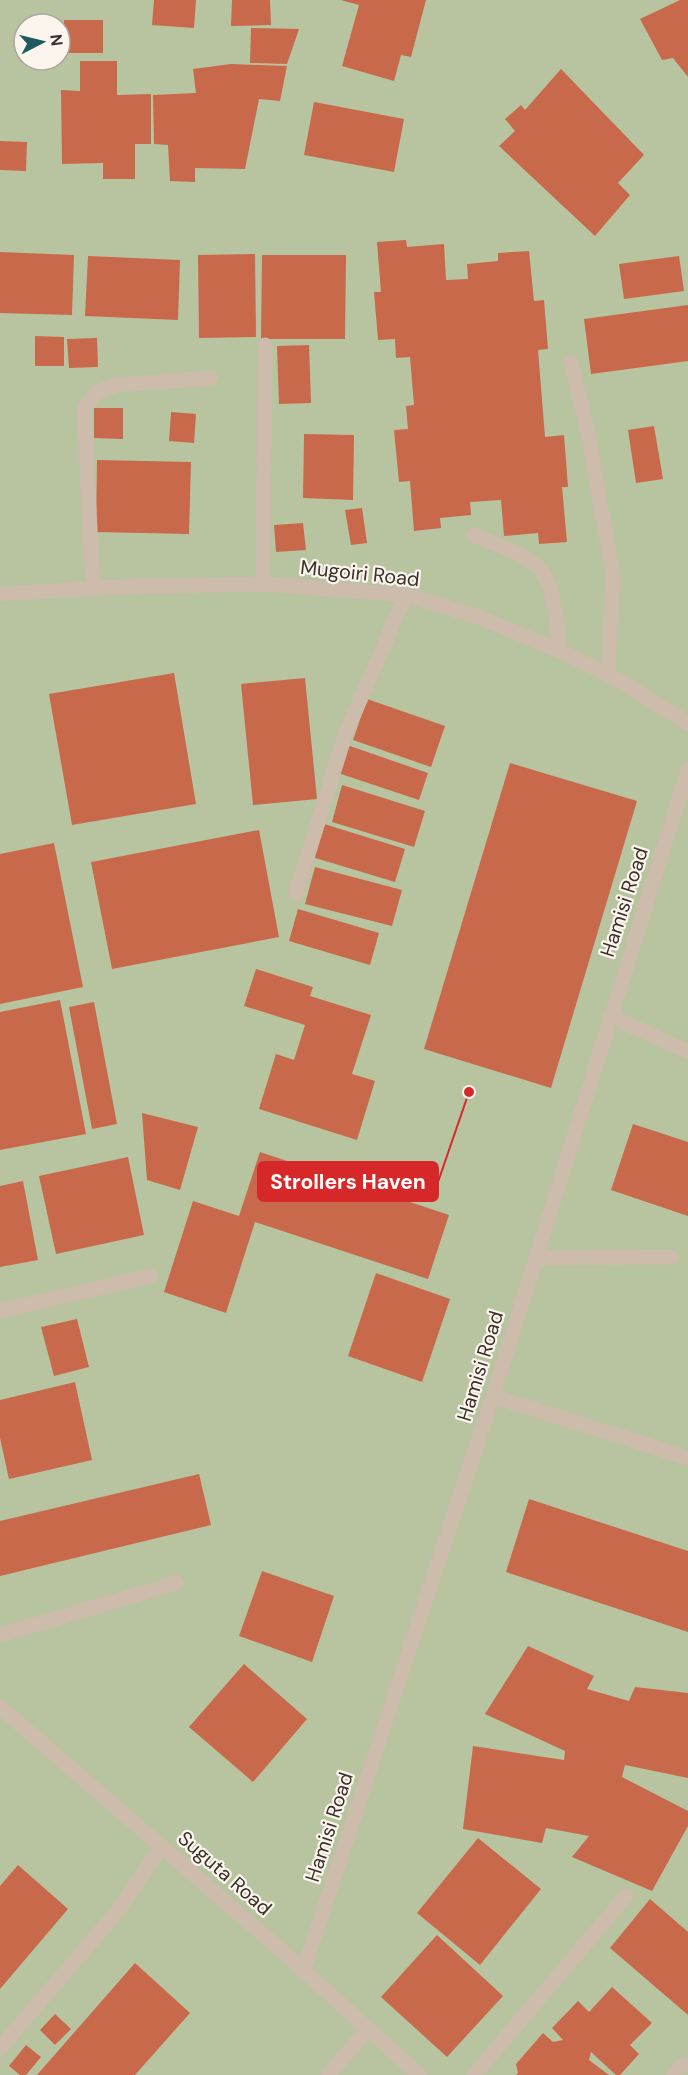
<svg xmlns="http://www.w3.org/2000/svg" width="688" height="2075" font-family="'DM Sans',sans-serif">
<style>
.green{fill:#b8c4a0;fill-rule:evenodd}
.building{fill:#c8694b}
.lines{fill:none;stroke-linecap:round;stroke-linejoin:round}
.lane{stroke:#cdbbac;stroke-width:15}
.street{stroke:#cdbbac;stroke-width:15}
.labels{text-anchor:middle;stroke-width:4.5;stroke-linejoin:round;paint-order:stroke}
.street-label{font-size:20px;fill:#3b302b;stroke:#fbf5ee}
.leader{fill:none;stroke:#d62828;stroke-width:2}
.callout-dot{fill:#d62828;stroke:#fbf5ee;stroke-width:2}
.callout{fill:#d62828;stroke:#d62828;stroke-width:2}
.callout-label{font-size:21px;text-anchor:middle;font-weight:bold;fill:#fff}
</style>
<rect width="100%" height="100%" fill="#f4ebe1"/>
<path class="green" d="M 0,0 L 688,0 L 688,2075 L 0,2075 ZM 24,24 L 60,24 L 60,60 L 24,60 Z"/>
<g class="building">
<path d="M 154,0 L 196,0 L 194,28 L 152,25 Z"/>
<path d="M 232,0 L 270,0 L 271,25 L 231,26 Z"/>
<path d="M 341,0 L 426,0 L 411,57 L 401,55 L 394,81 L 342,66 L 359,5 Z"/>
<path d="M 680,0 L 688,0 L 688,77 L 673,58 L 662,60 L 640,19 Z"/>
<rect x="64" y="20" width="39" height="33"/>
<path d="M 251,28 L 299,29 L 287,64 L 250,63 Z"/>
<path d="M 80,61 L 117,61 L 117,95 L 151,94 L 151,144 L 135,144 L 135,179 L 103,179 L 103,163 L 62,164 L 61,90 L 80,91 Z"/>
<path d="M 231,64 L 287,66 L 280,101 L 259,99 L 245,169 L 195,168 L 195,182 L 170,181 L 168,145 L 154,144 L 153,95 L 196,93 L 193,69 Z"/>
<path d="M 561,69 L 644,155 L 618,183 L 630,195 L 595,236 L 499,146 L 515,131 L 505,119 L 521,105 L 525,110 Z"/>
<path d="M 314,102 L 404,119 L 394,172 L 304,155 Z"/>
<path d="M 0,141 L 27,142 L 26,171 L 0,170 Z"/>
<path d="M 406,240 L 407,247 L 444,244 L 446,280 L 468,279 L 467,264 L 498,261 L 498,253 L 529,251 L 534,301 L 544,300 L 548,349 L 538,350 L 545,437 L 564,435 L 568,487 L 562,487 L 567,542 L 539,544 L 538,533 L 504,536 L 501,500 L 470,502 L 471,515 L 440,518 L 441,528 L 414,531 L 410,481 L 399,482 L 394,430 L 408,429 L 406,406 L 414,405 L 410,357 L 396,358 L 395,339 L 378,340 L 374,292 L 381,292 L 377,242 Z"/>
<path d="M 0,252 L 74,255 L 72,315 L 0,313 Z"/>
<path d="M 255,254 L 256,337 L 199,338 L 198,255 Z"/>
<path d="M 262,255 L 346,255 L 345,339 L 261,339 Z"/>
<path d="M 88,256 L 180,260 L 178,320 L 85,316 Z"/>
<path d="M 679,256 L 684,291 L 624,299 L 619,264 Z"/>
<path d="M 688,305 L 688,361 L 591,374 L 584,319 Z"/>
<path d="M 35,336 L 64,337 L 64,366 L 35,366 Z"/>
<path d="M 97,338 L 98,367 L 69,368 L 67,339 Z"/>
<path d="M 309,345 L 311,403 L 279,404 L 277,346 Z"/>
<path d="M 94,408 L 123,408 L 123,439 L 94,438 Z"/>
<path d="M 171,412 L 196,414 L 194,443 L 169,441 Z"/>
<path d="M 654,426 L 663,479 L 636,483 L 628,430 Z"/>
<path d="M 304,434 L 354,435 L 353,500 L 303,498 Z"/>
<path d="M 97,460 L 191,462 L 189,534 L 96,532 Z"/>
<path d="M 362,508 L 367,543 L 351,545 L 345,510 Z"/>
<path d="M 303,523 L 306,550 L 276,552 L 274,525 Z"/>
<path d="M 174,673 L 196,804 L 72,825 L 49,694 Z"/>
<path d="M 305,678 L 317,799 L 253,805 L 241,684 Z"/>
<path d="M 367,699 L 445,726 L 431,767 L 353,740 Z"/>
<path d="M 347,745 L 428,773 L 419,800 L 338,773 Z"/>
<path d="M 510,763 L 637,801 L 551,1088 L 424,1049 Z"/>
<path d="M 342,785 L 425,811 L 414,847 L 332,822 Z"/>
<path d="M 321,823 L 405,849 L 395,882 L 312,857 Z"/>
<path d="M 259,830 L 279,937 L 112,969 L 91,862 Z"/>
<path d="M 54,843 L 83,987 L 0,1004 L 0,854 Z"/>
<path d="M 315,867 L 402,890 L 392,926 L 305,904 Z"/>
<path d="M 298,909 L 379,933 L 370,965 L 289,941 Z"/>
<path d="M 256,969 L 313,987 L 310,996 L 371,1015 L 352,1074 L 375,1081 L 357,1140 L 259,1109 L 276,1054 L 294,1060 L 305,1025 L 244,1006 Z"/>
<path d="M 60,1000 L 86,1134 L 0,1150 L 0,1012 Z"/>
<path d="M 94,1002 L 117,1124 L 92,1129 L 69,1007 Z"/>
<path d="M 142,1113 L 198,1127 L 180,1190 L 147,1180 Z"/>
<path d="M 633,1124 L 688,1142 L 688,1216 L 611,1190 Z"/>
<path d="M 260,1152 L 449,1215 L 428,1279 L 255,1222 L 226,1313 L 164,1292 L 193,1201 L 239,1216 Z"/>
<path d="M 128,1157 L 144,1235 L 56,1254 L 39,1176 Z"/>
<path d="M 23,1181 L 38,1260 L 0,1267 L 0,1186 Z"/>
<path d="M 376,1273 L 450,1299 L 422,1382 L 348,1356 Z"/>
<path d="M 77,1319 L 89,1367 L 54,1376 L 41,1327 Z"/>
<path d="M 75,1382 L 92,1460 L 9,1479 L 0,1438 L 0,1400 Z"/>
<path d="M 199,1474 L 211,1525 L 0,1576 L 0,1521 Z"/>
<path d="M 529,1499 L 688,1551 L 688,1632 L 506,1572 Z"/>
<path d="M 262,1571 L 334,1596 L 312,1662 L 239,1636 Z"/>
<path d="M 528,1646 L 594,1676 L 587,1689 L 629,1701 L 635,1687 L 688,1693 L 688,1778 L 625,1765 L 622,1777 L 688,1811 L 688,1826 L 652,1891 L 572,1857 L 589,1836 L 546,1828 L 542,1843 L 463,1829 L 473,1746 L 564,1760 L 565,1751 L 485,1714 Z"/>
<path d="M 244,1664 L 307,1719 L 253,1782 L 189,1727 Z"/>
<path d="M 478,1838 L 541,1889 L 480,1965 L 417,1913 Z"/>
<path d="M 18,1865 L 68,1909 L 0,1989 L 0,1886 Z"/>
<path d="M 650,1899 L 688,1932 L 688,2015 L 610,1948 Z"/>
<path d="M 437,1935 L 503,1996 L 447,2057 L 381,1997 Z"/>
<path d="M 135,1963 L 190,2013 L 135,2075 L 37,2075 Z"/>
<path d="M 612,1987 L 652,2023 L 630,2045 L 639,2054 L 620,2075 L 616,2075 L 591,2052 L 589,2060 L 609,2075 L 516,2075 L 518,2073 L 516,2064 L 543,2033 L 553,2042 L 563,2040 L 552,2028 L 578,2001 L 589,2012 Z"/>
<path d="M 55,2014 L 71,2029 L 55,2045 L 40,2030 Z"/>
<path d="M 26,2045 L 41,2057 L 26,2075 L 20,2075 L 9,2066 Z"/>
</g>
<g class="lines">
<g class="lane">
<path d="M 571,363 L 588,433 L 613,575 L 608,674"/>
<path d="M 474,535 C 494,544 526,554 541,570 C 555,585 557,630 560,651"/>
<path d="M 610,1016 L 688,1052"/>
<path d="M 536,1258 L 671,1257"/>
<path d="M 493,1396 L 688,1458"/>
<path d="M 0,1635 L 176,1583"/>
<path d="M 0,2048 L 116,1913 L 162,1846"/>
<path d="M 328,2075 L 368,2029"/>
<path d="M 474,2075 L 626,1896"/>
<path d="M 674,2075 L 682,2065 L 688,2064"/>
</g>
<g class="street">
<path d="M 263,584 L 265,345"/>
<path d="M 93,589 L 84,408 L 97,392 L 116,385 L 211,378"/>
<path d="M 0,594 L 116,587 L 263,584 L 406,595 L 476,616 L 560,651 L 608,674 L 688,723"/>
<path d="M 296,893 L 346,732 L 406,595"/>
<path d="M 0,1311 L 150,1276"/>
<path d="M 0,1707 L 282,1951 L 419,2075"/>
<path d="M 303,1972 L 493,1396 L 688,770"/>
</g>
</g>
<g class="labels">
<g class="street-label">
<text transform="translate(360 573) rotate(6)" y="7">Mugoiri Road</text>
<text transform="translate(624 902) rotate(-72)" y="7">Hamisi Road</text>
<text transform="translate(480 1366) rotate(-73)" y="7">Hamisi Road</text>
<text transform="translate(329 1827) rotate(-72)" y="7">Hamisi Road</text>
<text transform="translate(225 1873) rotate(41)" y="7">Suguta Road</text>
</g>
</g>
<path class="leader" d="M469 1092L438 1182"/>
<circle class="callout-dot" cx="469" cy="1092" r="6"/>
<rect class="callout" x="258" y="1162" width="180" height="39" rx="6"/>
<g class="callout-label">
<text x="348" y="1189">Strollers Haven</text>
</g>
<g transform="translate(42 42) rotate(83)"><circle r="28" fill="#fbf5ee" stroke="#aea6a0" stroke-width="1.5"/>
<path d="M0-4.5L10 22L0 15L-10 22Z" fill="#1f5a5e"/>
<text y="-9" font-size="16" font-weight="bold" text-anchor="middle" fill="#3b302b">N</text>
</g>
</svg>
